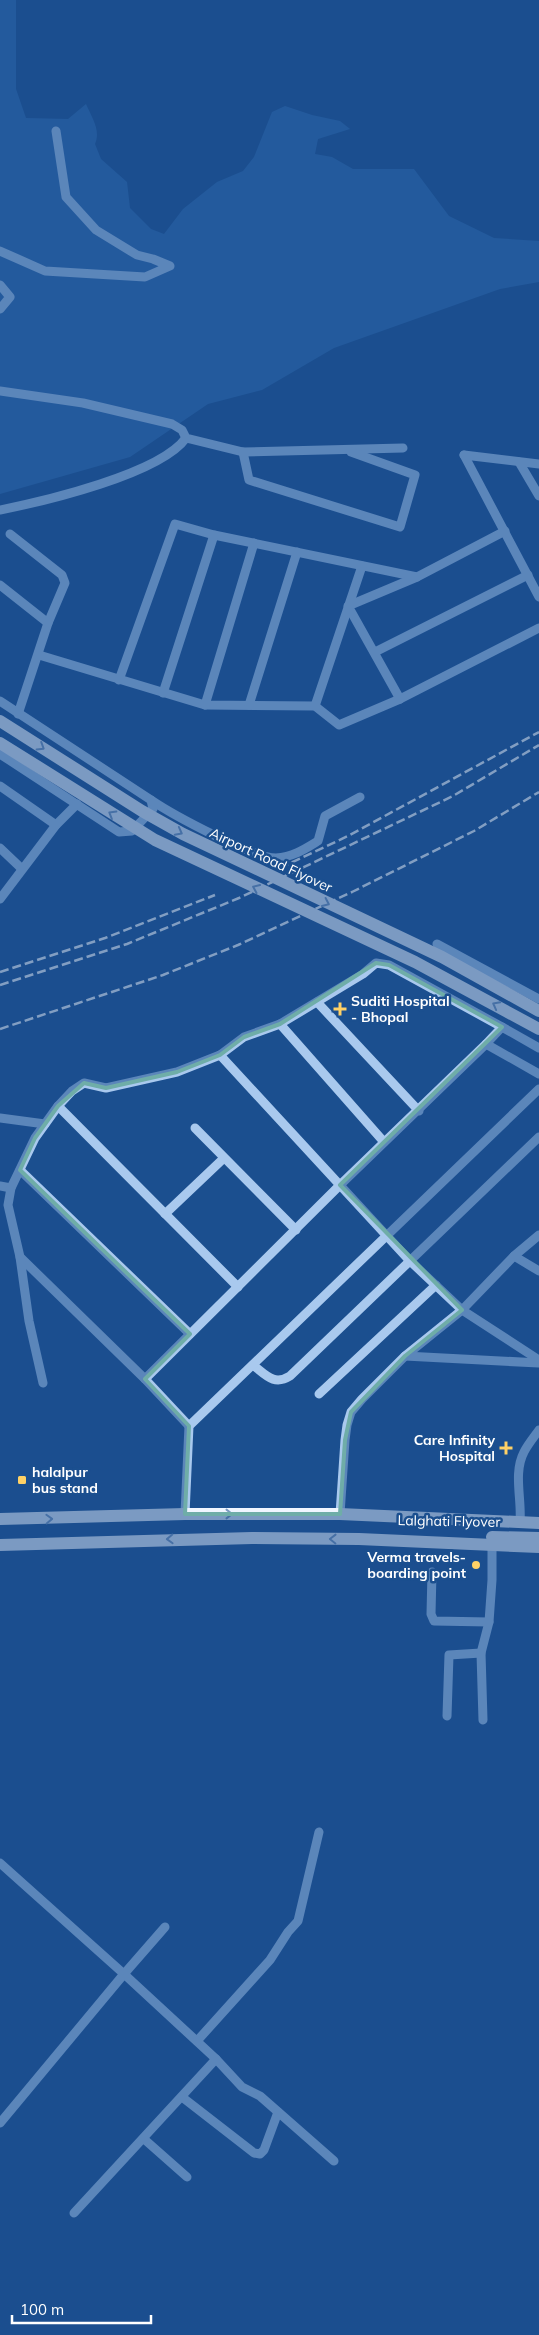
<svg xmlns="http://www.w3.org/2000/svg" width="539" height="2335" font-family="Mulish,sans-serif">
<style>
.green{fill:#2e69ad}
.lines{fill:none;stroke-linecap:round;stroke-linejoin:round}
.minor{stroke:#a9c9ee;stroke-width:9}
.major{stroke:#f0f6ff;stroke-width:12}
.rail{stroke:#fff;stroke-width:2.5;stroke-dasharray:9 4;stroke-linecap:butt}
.major-bridge{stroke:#f0f6ff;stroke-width:12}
.oneway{stroke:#7b9ac1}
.marked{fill:none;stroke:#6fada8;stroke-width:4;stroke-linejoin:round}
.poi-dot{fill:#ffd166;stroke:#1b4f8f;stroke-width:2}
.labels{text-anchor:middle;stroke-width:5;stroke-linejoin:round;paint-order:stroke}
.street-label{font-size:14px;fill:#fff;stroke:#1b4f8f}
.poi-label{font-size:14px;font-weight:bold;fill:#fff;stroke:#1b4f8f;text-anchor:start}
</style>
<rect width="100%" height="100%" fill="#1b4f8f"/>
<path class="green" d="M 0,0 L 16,0 L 16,89 L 26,118 L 68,119 L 86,104 C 92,118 101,130 95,144 L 101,159 L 127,182 L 130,208 L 151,229 L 164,234 L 183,209 L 217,182 L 243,171 L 254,157 L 272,112 L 285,106 L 312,115 L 340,121 L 350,129 L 318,139 L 315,154 L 332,157 L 353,169 L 414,169 L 449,216 L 494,238 L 539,241 L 539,282 L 500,289 L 334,348 L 262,390 L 208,404 L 130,457 L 0,494 Z"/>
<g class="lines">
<g class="minor">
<path d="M 0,251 L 45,271 L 145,277 L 170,266 L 153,259 L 137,255 L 96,230 L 66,197 L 56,131"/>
<path d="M 0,285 L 10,297 L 0,309"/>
<path d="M 0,391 L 83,403 L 172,424 L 182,430 L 186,438 L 243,452 L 403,448"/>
<path d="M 243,452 L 249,480 L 400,527 L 415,475 L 351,452"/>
<path d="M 464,455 L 539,597"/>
<path d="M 464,455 L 539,464"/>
<path d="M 519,462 L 539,496"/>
<path d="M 0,510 C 45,501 160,474 186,438"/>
<path d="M 10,534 L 62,575 L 65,583 L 48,623 L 18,714"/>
<path d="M 0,585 L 48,623"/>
<path d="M 375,652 L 528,575"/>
<path d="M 39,655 L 205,705 L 315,706 L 339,725 L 400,699 L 539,628"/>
<path d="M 119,680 L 175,524 L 214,535 L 417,577"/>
<path d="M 163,693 L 214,535"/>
<path d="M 400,699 L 348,606 L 417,577 L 505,531"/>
<path d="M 0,701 L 151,800 L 153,809 L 132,831 L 119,832 L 0,754"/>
<path d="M 205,705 L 254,543"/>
<path d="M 249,705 L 297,552"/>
<path d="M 315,706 L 362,566"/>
<path d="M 0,786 L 56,825"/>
<path d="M 151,800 C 173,815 253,858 276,858 C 293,857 305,849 318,841 L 325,816 L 360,797"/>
<path d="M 0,848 L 21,868"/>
<path d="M 0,899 L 56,825 L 77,804"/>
<path d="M 437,944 L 539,999"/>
<path d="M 317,1002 L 419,1111"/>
<path d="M 280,1024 L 384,1142"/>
<path d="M 502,1027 L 539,1048"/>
<path d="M 220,1055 L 409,1260 L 462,1310 L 539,1360"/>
<path d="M 58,1106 L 238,1287"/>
<path d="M 0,1118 L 45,1124"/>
<path d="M 195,1128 L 296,1230"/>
<path d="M 20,1170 L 190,1334"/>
<path d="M 0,1186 L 11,1188"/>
<path d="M 165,1214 L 224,1158"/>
<path d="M 514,1256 L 539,1271"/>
<path d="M 20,1257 L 145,1379 L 189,1426"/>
<path d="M 405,1356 L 539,1363"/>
<path d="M 253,1365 C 266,1375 274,1386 290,1376 L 539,1137"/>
<path d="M 145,1379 L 340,1185 L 486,1044"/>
<path d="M 43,1383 L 29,1321 L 20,1257 L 8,1205 L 11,1188 L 35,1138 L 58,1106 L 72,1091 L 84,1083 L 106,1088 L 177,1072 L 220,1055 L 244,1037 L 280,1024 L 363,974 L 376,963 L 389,965 L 502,1027 L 486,1044 L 539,1074"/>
<path d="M 319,1394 L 436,1285"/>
<path d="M 185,1514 L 189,1426 L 539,1089"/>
<path d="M 340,1514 L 345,1440 L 347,1425 L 351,1412 L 362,1399 L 405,1356 L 462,1310 L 514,1256 L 539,1235"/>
<path d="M 520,1522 C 522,1499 513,1473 524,1452 C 528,1444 534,1437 539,1430"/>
<path d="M 432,1572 L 431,1614 L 434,1621 L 489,1622"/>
<path d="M 447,1716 L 449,1655 L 481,1653"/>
<path d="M 483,1720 L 481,1653 L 489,1622 L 492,1580 L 492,1545"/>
<path d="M 0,1863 L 124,1974 L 0,2123"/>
<path d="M 165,1927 L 124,1974 L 216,2059"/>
<path d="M 197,2041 L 270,1960 L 288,1932 L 298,1921 L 319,1832"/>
<path d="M 182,2097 L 254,2153 L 260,2154 L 264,2150 L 278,2112"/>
<path d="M 144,2139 L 187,2177"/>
<path d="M 74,2213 L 216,2059 L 242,2087 L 260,2096 L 334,2161"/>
</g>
<g class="major">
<path d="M 0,1519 L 185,1514 L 340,1514 L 539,1523"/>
<path d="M 492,1537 L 539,1538"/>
<path d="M 0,1545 L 252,1538 L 359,1539 L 539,1547"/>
</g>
<g class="rail">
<path d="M 280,868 L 348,836 L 539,732"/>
<path d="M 0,972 L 105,938 L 215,895"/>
<path d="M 0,985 L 127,944 L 239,898 L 453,796 L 539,745"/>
<path d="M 0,1029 L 163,975 L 238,945 L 352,892 L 474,831 L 539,792"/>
</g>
<g class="major-bridge">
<path d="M 0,721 L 142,811 L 183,834 L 442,957 L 539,1011"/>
<path d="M 0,743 L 155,840 L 415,962 L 539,1029"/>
</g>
</g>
<defs><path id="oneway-chevron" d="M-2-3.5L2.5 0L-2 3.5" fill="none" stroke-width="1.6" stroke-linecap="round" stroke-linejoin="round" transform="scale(1.25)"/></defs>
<g class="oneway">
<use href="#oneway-chevron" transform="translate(41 747) rotate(32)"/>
<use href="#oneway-chevron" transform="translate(112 814) rotate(-149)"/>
<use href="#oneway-chevron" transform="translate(179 832) rotate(28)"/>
<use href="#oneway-chevron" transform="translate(256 888) rotate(-156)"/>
<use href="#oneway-chevron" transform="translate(326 903) rotate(25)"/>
<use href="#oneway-chevron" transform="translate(496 1005) rotate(-152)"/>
<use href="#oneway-chevron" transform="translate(229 1514)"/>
<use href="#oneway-chevron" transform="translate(49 1519) rotate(-2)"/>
<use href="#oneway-chevron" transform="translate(170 1539) rotate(178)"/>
<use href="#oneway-chevron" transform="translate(333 1539) rotate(-179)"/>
</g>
<path d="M0 0H539V2335H0ZM 376,963 L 389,965 L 502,1027 L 340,1185 L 462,1310 L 405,1356 L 351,1412 L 345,1440 L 340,1514 L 185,1514 L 189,1426 L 145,1379 L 190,1334 L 20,1170 L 35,1138 L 58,1106 L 84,1083 L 106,1088 L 177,1072 L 220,1055 L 244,1037 L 280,1024 Z" fill="#1b4f8f" fill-opacity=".55" fill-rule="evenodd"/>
<path class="marked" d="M 376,963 L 389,965 L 502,1027 L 340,1185 L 462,1310 L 405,1356 L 351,1412 L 345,1440 L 340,1514 L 185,1514 L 189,1426 L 145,1379 L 190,1334 L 20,1170 L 35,1138 L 58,1106 L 84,1083 L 106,1088 L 177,1072 L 220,1055 L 244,1037 L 280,1024 Z"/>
<g class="poi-dot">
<path d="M337.5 1001.5h5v5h5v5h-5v5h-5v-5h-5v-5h5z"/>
<path d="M503.5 1440.5h5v5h5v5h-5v5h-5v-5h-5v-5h5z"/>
<rect x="17" y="1475" width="10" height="10" rx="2.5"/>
<circle cx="476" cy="1565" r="5"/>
</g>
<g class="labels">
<g class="street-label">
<text transform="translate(271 860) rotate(25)" y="5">Airport Road Flyover</text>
<text transform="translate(449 1521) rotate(1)" y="5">Lalghati Flyover</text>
</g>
<g class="poi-label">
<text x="351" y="1006">Suditi Hospital<tspan x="351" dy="16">- Bhopal</tspan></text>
<text x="495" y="1445" text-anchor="end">Care Infinity<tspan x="495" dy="16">Hospital</tspan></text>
<text x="32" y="1477">halalpur<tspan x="32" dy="16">bus stand</tspan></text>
<text x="466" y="1562" text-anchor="end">Verma travels-<tspan x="466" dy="16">boarding point</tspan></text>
</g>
</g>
<path d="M12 2315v8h139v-8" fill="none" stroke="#ffffff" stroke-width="2.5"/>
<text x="20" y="2315" font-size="15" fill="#ffffff" stroke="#1b4f8f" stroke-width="4" paint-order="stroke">100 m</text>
</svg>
